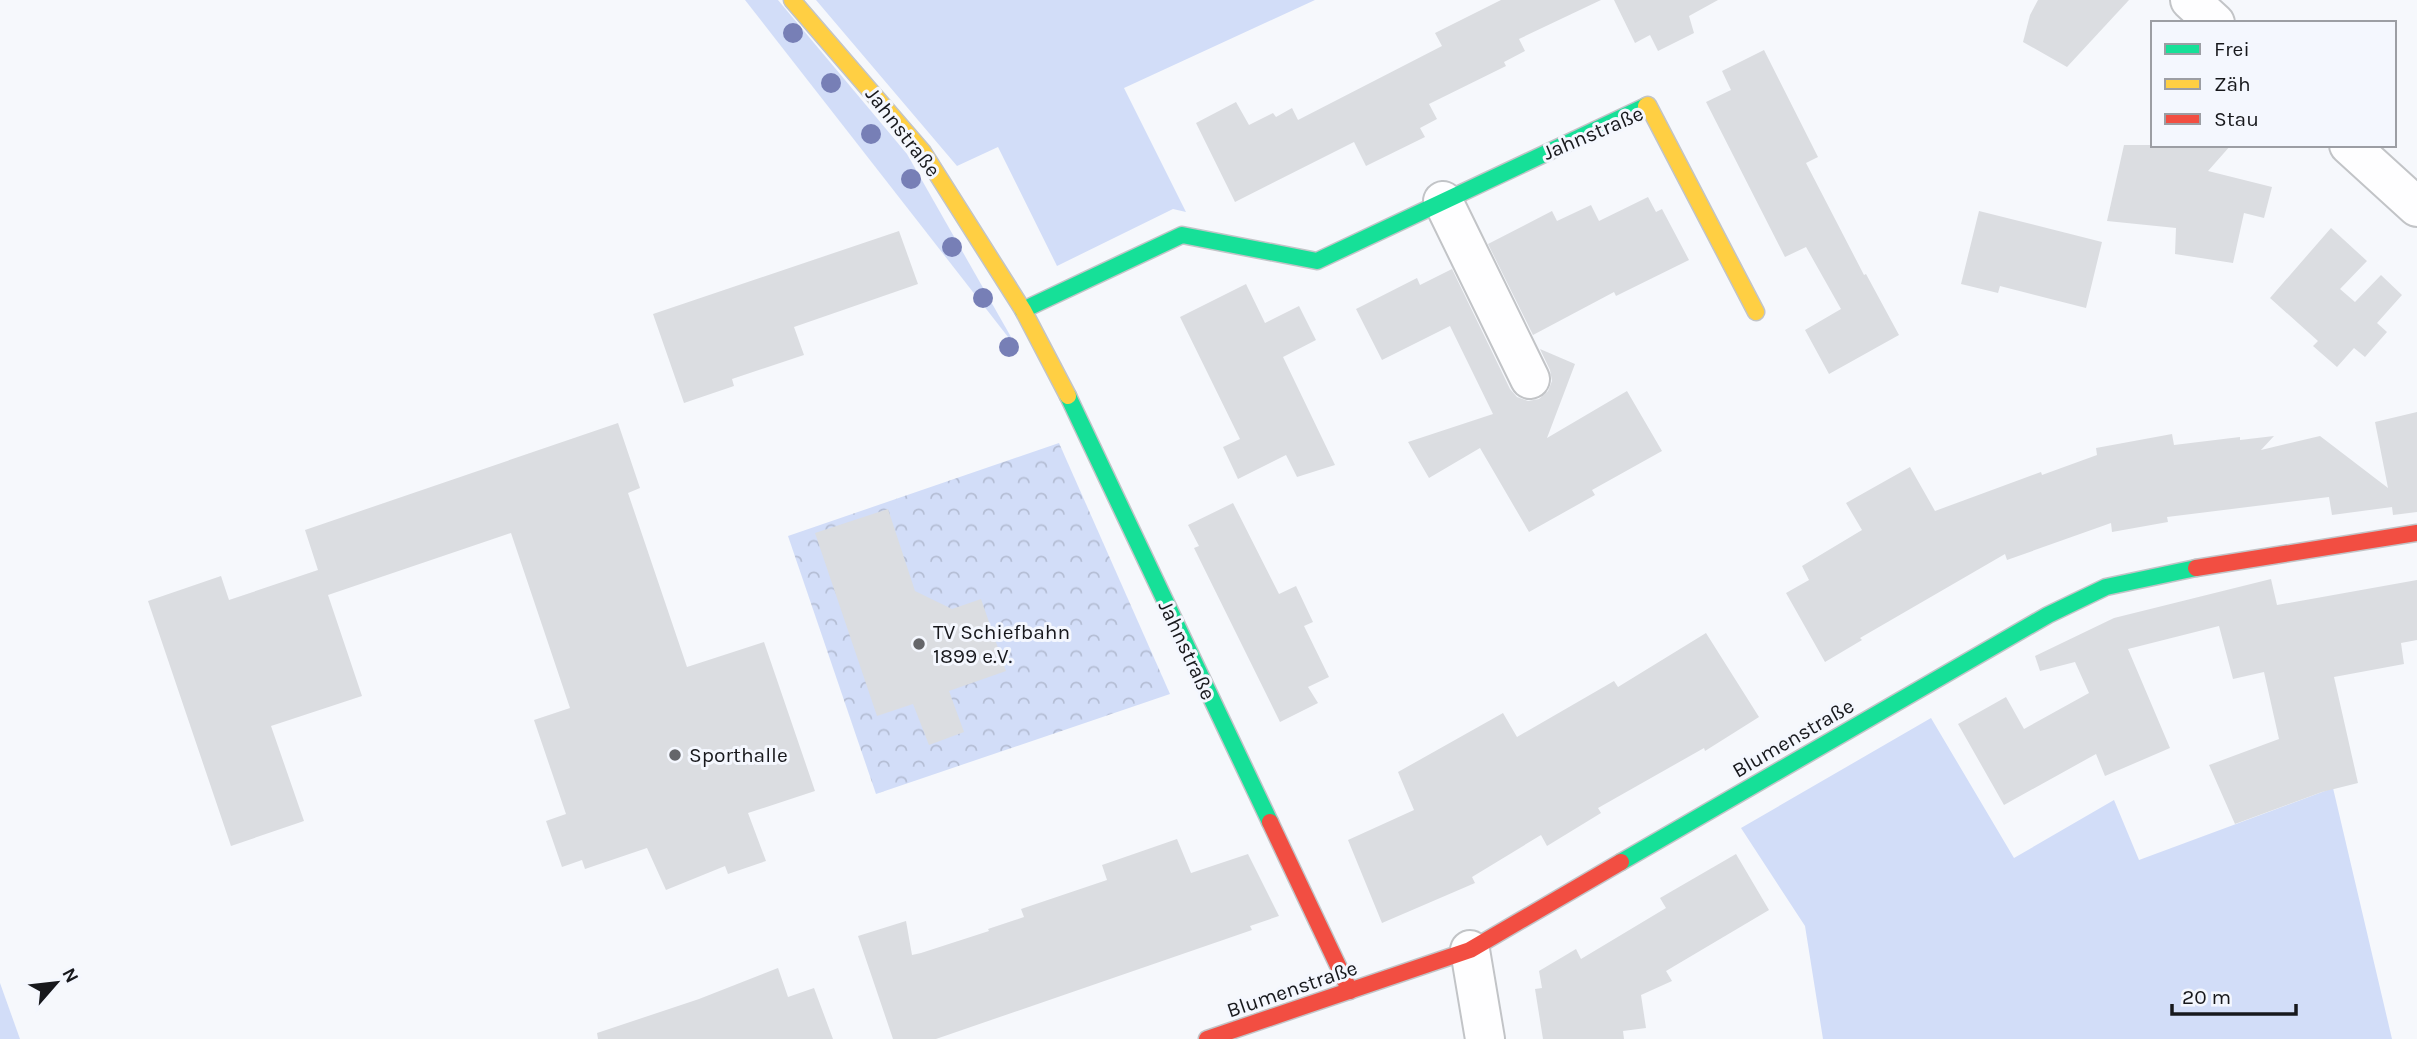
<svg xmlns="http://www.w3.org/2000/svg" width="2417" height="1039" font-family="Karla,sans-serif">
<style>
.green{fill:#d2ddf8}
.park{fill:url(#park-crowns)}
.building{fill:#dbdde1}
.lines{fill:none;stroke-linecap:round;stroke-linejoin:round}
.street-casing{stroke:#c2c4c7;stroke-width:42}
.fast-casing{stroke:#c2c4c7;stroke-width:19}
.slow-casing{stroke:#c2c4c7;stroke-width:19}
.jam-casing{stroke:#c2c4c7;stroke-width:19}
.street{stroke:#fefeff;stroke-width:38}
.fast{stroke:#16e098;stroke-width:16}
.slow{stroke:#ffcf43;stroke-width:16}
.jam{stroke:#f24e42;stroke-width:16}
.tree{fill:#777fb6}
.poi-dot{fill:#65666a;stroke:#f4f7fe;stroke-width:2.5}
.labels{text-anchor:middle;stroke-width:6;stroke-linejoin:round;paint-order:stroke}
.street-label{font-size:21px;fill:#17181c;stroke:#f4f7fe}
.poi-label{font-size:21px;fill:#17181c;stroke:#f4f7fe;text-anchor:start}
</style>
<defs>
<pattern id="park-crowns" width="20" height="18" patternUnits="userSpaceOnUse" patternTransform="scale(1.75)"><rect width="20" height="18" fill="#d2ddf8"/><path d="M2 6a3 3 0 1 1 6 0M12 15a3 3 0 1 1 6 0" fill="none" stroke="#b4bdd4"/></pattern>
</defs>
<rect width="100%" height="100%" fill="#f6f8fc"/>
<g class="green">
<path d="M 745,0 L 778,0 L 907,154 L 1019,351 Z"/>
<path d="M 816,0 L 1315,0 L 1124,88 L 1186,212 L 1173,209 L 1057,266 L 998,147 L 957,166 Z"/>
<path d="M 1931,718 L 2014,858 L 2114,800 L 2139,860 L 2333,788 L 2392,1039 L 1823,1039 L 1805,926 L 1741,828 Z"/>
<path d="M 0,983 L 20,1039 L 0,1039 Z"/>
</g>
<path class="park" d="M 1059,443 L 1170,694 L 876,794 L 788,536 Z"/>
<g class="building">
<path d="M 1501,0 L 1601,0 L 1519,39 L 1525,51 L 1504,62 L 1506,66 L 1429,104 L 1437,119 L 1420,128 L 1425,137 L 1366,166 L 1354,142 L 1235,202 L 1196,123 L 1236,102 L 1249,125 L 1273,113 L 1276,117 L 1292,108 L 1298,120 L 1442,46 L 1435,33 Z"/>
<path d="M 1614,0 L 1718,0 L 1689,16 L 1694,33 L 1658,51 L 1650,35 L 1635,43 Z"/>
<path d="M 2038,0 L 2129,0 L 2067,67 L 2023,42 L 2030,15 Z"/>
<path d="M 1764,50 L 1818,157 L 1806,163 L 1864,275 L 1866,274 L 1899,335 L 1829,374 L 1805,330 L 1841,309 L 1806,247 L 1785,257 L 1706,102 L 1731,90 L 1722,71 Z"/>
<path d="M 2124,145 L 2231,145 L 2208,171 L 2272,187 L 2264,218 L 2244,213 L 2233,263 L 2175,254 L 2176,228 L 2107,221 Z"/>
<path d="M 1648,197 L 1656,212 L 1662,209 L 1689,260 L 1616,296 L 1614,292 L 1533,335 L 1488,244 L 1552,211 L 1557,221 L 1591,205 L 1599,221 Z"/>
<path d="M 1979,211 L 2102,242 L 2086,308 L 2000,286 L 1998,293 L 1961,284 Z"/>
<path d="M 2331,228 L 2367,261 L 2340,289 L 2355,302 L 2381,275 L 2402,295 L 2377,323 L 2387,332 L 2365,357 L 2354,348 L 2337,367 L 2313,346 L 2318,341 L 2270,298 Z"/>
<path d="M 899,231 L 918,284 L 794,327 L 804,355 L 732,379 L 734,386 L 684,403 L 653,314 Z"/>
<path d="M 1452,269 L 1510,389 L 1517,397 L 1528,401 L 1539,399 L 1548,391 L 1552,381 L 1550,370 L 1540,349 L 1575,364 L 1547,438 L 1627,391 L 1662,451 L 1592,490 L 1595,495 L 1529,532 L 1480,448 L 1429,478 L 1408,442 L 1493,414 L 1450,326 L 1382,360 L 1356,309 L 1417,278 L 1420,285 Z"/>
<path d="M 1246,284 L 1265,323 L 1299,306 L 1316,340 L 1283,357 L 1335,465 L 1297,477 L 1286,455 L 1238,479 L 1223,447 L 1240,439 L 1180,317 Z"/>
<path d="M 2417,412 L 2417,512 L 2393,515 L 2392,507 L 2332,515 L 2329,497 L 2167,517 L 2168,522 L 2112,532 L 2111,523 L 2007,560 L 2005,554 L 1860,638 L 1862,640 L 1825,662 L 1786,593 L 1809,580 L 1802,566 L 1862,530 L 1846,503 L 1910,467 L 1935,511 L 2041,472 L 2042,475 L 2097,455 L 2096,448 L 2172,434 L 2174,445 L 2240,437 L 2240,440 L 2274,436 L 2261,450 L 2320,436 L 2388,488 L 2375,422 Z"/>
<path d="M 618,423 L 640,488 L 628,493 L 687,667 L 764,642 L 815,791 L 748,813 L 766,861 L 728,874 L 725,866 L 666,890 L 647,848 L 585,869 L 582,860 L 562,867 L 546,821 L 566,814 L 534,720 L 570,708 L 511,533 L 328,595 L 362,696 L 271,726 L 304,821 L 231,846 L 148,601 L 221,576 L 229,600 L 318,570 L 305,530 Z"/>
<path d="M 1233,503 L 1279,594 L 1296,586 L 1313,622 L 1304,626 L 1329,677 L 1308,687 L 1318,703 L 1280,722 L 1194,548 L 1199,546 L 1188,525 Z"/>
<path d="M 888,509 L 915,591 L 952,609 L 981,599 L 1006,671 L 949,691 L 964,732 L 929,745 L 913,704 L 877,716 L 815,533 Z"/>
<path d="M 2271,579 L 2277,605 L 2417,580 L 2417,640 L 2401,643 L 2404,664 L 2334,677 L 2358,783 L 2322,792 L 2235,824 L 2209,765 L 2279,739 L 2264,672 L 2233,679 L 2219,626 L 2128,649 L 2170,748 L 2105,776 L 2096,754 L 2004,805 L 1958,724 L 2006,697 L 2024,729 L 2089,693 L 2075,662 L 2040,671 L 2035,656 L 2114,618 Z"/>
<path d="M 1706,633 L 1759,717 L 1705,751 L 1704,748 L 1598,808 L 1601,813 L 1547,846 L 1541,835 L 1472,877 L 1475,883 L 1382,923 L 1348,840 L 1414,810 L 1398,772 L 1503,713 L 1517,737 L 1614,681 L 1618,687 Z"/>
<path d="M 1177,839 L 1191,873 L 1248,854 L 1279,916 L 1250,926 L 1252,930 L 936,1039 L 893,1039 L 858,936 L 906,921 L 912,955 L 921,953 L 989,931 L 988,929 L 1024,917 L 1021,909 L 1107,880 L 1102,865 Z"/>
<path d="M 1736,854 L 1769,910 L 1666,971 L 1672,981 L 1641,995 L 1646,1028 L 1623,1031 L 1624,1039 L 1543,1039 L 1535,989 L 1542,988 L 1539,971 L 1576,949 L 1581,959 L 1666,908 L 1660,898 Z"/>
<path d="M 778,968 L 788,997 L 814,988 L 833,1039 L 598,1039 L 597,1033 L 699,999 Z"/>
</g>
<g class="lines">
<g class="street-casing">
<g id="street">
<path d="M 2190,0 L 2215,23"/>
<path d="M 2349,145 L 2417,207"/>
<path d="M 1443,201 L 1530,379"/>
<path d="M 1470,950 L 1485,1039"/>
</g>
</g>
<g class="fast-casing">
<g id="fast">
<path d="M 1023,310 L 1182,235 L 1317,261 L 1646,106"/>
<path d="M 1068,396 L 1270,822"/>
<path d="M 1621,862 L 2048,615 L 2106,587 L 2196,568"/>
</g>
</g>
<g class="slow-casing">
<g id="slow">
<path d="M 792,0 L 923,152 L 1023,310 L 1068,396"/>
<path d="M 1646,106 L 1648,105 L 1756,312"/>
</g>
</g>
<g class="jam-casing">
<g id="jam">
<path d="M 2196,568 L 2417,533"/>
<path d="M 1270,822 L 1350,991"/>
<path d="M 1207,1039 L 1470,950 L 1621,862"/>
</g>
</g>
<use href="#street" class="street"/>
<use href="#fast" class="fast"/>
<use href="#slow" class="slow"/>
<use href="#jam" class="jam"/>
</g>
<g class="tree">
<circle cx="793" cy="33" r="10"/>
<circle cx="831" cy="83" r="10"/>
<circle cx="871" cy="134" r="10"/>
<circle cx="911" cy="179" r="10"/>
<circle cx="952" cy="247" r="10"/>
<circle cx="983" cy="298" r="10"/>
<circle cx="1009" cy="347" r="10"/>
</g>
<g class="poi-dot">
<circle cx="919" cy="644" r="7"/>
<circle cx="675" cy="755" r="7"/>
</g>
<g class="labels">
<g class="street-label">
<text transform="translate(903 132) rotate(52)" y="7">Jahnstraße</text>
<text transform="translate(1593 133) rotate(-23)" y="7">Jahnstraße</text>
<text transform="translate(1187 650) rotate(65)" y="7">Jahnstraße</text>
<text transform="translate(1793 738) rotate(-30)" y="7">Blumenstraße</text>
<text transform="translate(1292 989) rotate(-19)" y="7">Blumenstraße</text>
</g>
<g class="poi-label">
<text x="933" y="639">TV Schiefbahn<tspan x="933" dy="24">1899 e.V.</tspan></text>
<text x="689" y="762">Sporthalle</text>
</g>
</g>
<rect x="2151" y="21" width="245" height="126" fill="#f4f7fe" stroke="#9c9ea4" stroke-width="2"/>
<rect x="2165" y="44" width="35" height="10" fill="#16e098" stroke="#9c9ea4" stroke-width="2"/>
<text x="2214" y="56" font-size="21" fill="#17181c">Frei</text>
<rect x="2165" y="79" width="35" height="10" fill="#ffcf43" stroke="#9c9ea4" stroke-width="2"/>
<text x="2214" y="91" font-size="21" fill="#17181c">Zäh</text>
<rect x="2165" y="114" width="35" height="10" fill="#f24e42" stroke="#9c9ea4" stroke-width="2"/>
<text x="2214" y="126" font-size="21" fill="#17181c">Stau</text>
<g transform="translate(56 983) rotate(62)" stroke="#f4f7fe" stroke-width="5" paint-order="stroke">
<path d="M0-5L12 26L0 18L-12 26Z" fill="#17181c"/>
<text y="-10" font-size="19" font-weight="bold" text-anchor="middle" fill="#17181c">N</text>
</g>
<path d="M2172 1004v10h124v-10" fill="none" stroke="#17181c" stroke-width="3.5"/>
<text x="2182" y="1004" font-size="21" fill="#17181c" stroke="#f4f7fe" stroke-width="5" paint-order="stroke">20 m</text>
</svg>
